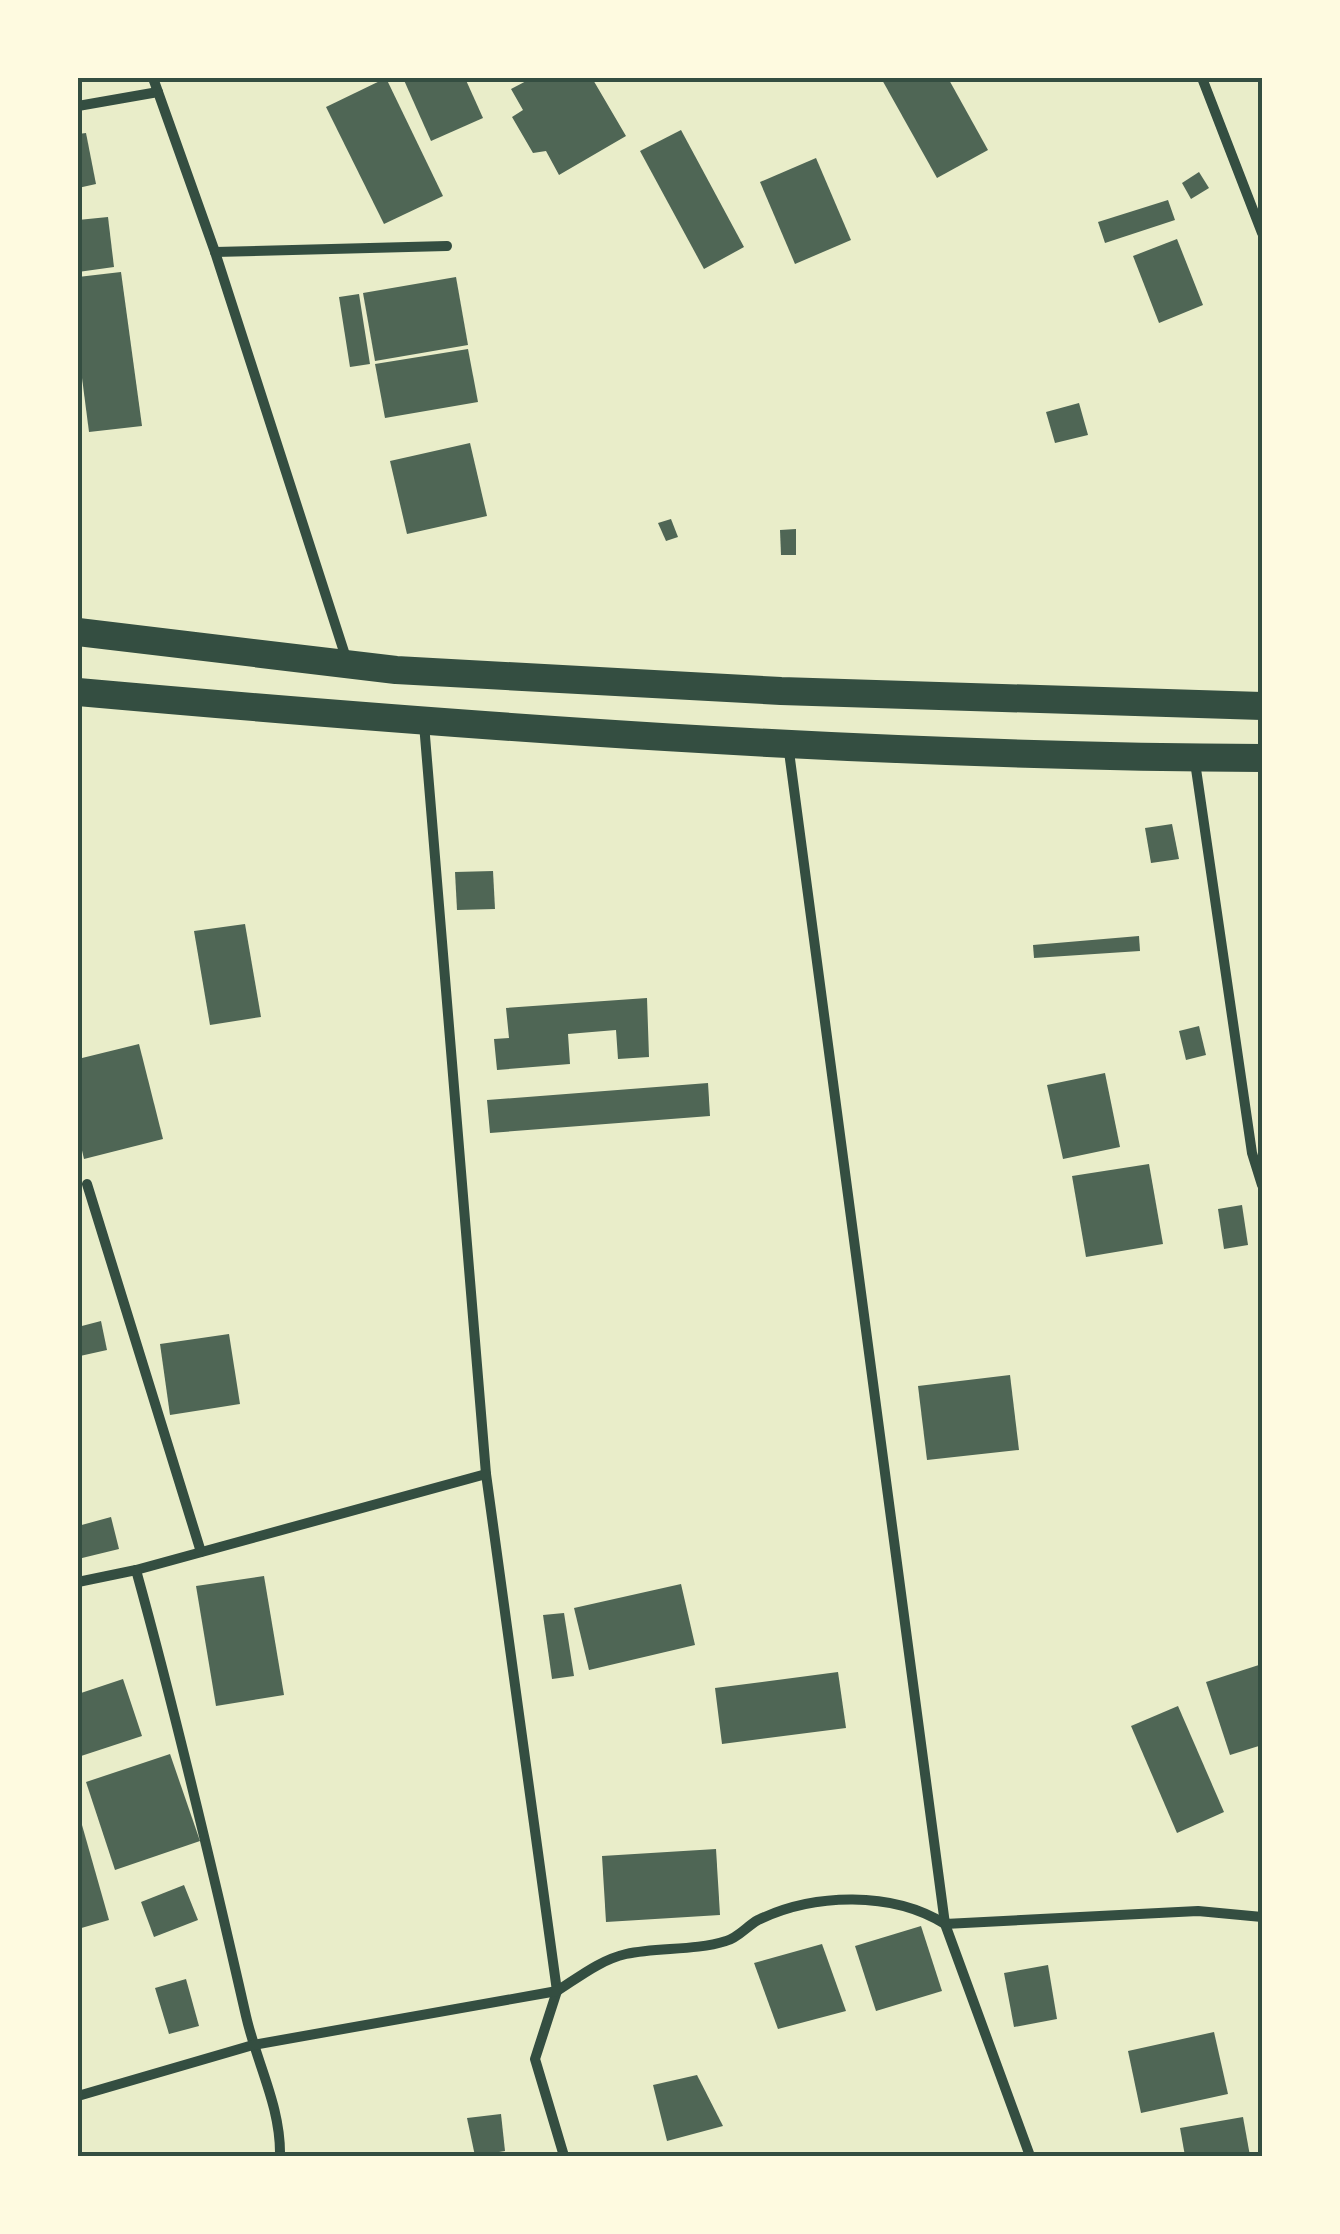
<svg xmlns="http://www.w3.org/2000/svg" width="1340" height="2234" font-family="'Open Sans',sans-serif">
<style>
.building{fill:#4f6655}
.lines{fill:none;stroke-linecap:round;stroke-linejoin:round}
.minor{stroke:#344e41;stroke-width:10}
.trunk{stroke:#344e41;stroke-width:28}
.neatline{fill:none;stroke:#344e41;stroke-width:4}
</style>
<rect width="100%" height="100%" fill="#e9edc9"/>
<g class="building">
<path d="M 386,78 L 443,196 L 384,224 L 326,107 Z"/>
<path d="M 403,78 L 465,78 L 483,118 L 431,141 Z"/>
<path d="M 532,78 L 592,78 L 626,136 L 559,175 L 546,151 L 533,153 L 512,117 L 523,110 L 511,89 Z"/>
<path d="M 881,78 L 948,78 L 988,150 L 937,178 Z"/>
<path d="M 681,130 L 744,247 L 704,269 L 640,151 Z"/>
<path d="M 86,133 L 96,184 L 78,188 L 78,134 Z"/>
<path d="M 816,158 L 851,240 L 795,264 L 760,182 Z"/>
<path d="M 1199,172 L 1209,188 L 1191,199 L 1182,183 Z"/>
<path d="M 1168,200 L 1175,220 L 1105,243 L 1098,222 Z"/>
<path d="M 108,217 L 114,267 L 78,272 L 78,220 Z"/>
<path d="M 1177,239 L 1203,305 L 1159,323 L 1133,256 Z"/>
<path d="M 121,272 L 142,426 L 89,432 L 78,347 L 78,277 Z"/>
<path d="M 456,277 L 468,345 L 375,361 L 363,293 Z"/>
<path d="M 359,294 L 370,364 L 350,367 L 339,297 Z"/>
<path d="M 468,349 L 478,402 L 385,418 L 375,364 Z"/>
<path d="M 1079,403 L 1088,435 L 1055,443 L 1046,412 Z"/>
<path d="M 470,443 L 487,516 L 407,534 L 390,461 Z"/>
<path d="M 671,519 L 678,537 L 666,541 L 658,523 Z"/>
<path d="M 796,529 L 796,555 L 781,555 L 780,530 Z"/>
<path d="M 1172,824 L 1179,859 L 1151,863 L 1145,828 Z"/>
<path d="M 493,871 L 495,909 L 457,910 L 455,872 Z"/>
<path d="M 245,924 L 261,1017 L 210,1025 L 194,931 Z"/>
<path d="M 1139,936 L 1140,951 L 1034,958 L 1033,945 Z"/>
<path d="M 647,998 L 649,1057 L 618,1059 L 616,1030 L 568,1034 L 570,1064 L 497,1070 L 494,1039 L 509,1038 L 506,1008 Z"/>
<path d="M 1199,1026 L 1206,1055 L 1186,1060 L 1179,1031 Z"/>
<path d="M 139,1044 L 163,1139 L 84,1159 L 78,1133 L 78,1059 Z"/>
<path d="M 1105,1073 L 1120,1147 L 1063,1159 L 1047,1085 Z"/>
<path d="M 708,1083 L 710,1116 L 490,1133 L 487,1100 Z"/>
<path d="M 1149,1164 L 1163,1244 L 1086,1257 L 1072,1176 Z"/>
<path d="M 1242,1205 L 1248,1245 L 1224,1249 L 1218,1209 Z"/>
<path d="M 101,1321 L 107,1350 L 80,1356 L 78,1327 Z"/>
<path d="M 229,1334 L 240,1404 L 170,1415 L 160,1344 Z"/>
<path d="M 1010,1375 L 1019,1450 L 927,1460 L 918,1386 Z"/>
<path d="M 111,1517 L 119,1549 L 78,1559 L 78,1526 Z"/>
<path d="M 264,1576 L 284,1695 L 216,1706 L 196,1586 Z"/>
<path d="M 681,1584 L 695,1645 L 589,1670 L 574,1608 Z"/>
<path d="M 564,1613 L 574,1676 L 552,1679 L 543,1615 Z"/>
<path d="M 1262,1664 L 1262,1745 L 1230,1755 L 1206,1682 Z"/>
<path d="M 838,1672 L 846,1728 L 722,1744 L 715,1688 Z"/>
<path d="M 123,1679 L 142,1736 L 78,1757 L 78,1694 Z"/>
<path d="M 1178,1706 L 1224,1812 L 1177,1833 L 1131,1726 Z"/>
<path d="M 170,1754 L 200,1841 L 115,1870 L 86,1782 Z"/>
<path d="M 78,1811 L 109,1920 L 78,1929 Z"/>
<path d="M 716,1849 L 720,1915 L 606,1922 L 602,1856 Z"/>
<path d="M 184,1885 L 198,1920 L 154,1937 L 141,1902 Z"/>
<path d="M 921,1926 L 942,1991 L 876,2011 L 855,1946 Z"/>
<path d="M 822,1944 L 846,2011 L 778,2029 L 754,1963 Z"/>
<path d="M 1048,1965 L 1057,2019 L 1014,2027 L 1004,1973 Z"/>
<path d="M 186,1979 L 199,2026 L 169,2034 L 155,1988 Z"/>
<path d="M 1214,2032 L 1228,2094 L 1141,2113 L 1128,2051 Z"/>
<path d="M 697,2075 L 723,2126 L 667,2141 L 653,2085 Z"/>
<path d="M 501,2114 L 505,2151 L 475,2156 L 467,2118 Z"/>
<path d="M 1243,2117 L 1250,2156 L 1185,2156 L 1180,2128 Z"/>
</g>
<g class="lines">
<g class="minor">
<path d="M 153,78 L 158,92"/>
<path d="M 1202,78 L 1262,233"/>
<path d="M 78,106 L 158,92 L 215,252 L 347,661"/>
<path d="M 215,252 L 447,246"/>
<path d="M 424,724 L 486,1474 L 557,1991 L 535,2059 L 564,2156"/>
<path d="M 788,744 L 945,1924 L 1198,1911 L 1262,1917"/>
<path d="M 1195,762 L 1252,1153 L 1262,1185"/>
<path d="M 87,1184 L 201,1552"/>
<path d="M 136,1570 L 486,1474"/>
<path d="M 78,1582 L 136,1570 C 177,1718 212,1867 246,2016 C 257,2064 281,2107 280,2156"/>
<path d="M 78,2096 L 253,2045 L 557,1991 C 579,1977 600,1960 626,1954 C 658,1947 694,1951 726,1941 C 738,1938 747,1926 758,1920 C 814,1893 892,1891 945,1924 L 1030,2156"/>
</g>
<g class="trunk">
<path d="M 78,632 L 396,670 L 781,691 L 1262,706"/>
<path d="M 78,692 C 472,727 867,756 1262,758"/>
</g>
</g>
<rect width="1340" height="2234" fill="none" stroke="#fefae0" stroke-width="160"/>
<rect x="80" y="80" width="1180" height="2074" class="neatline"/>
</svg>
